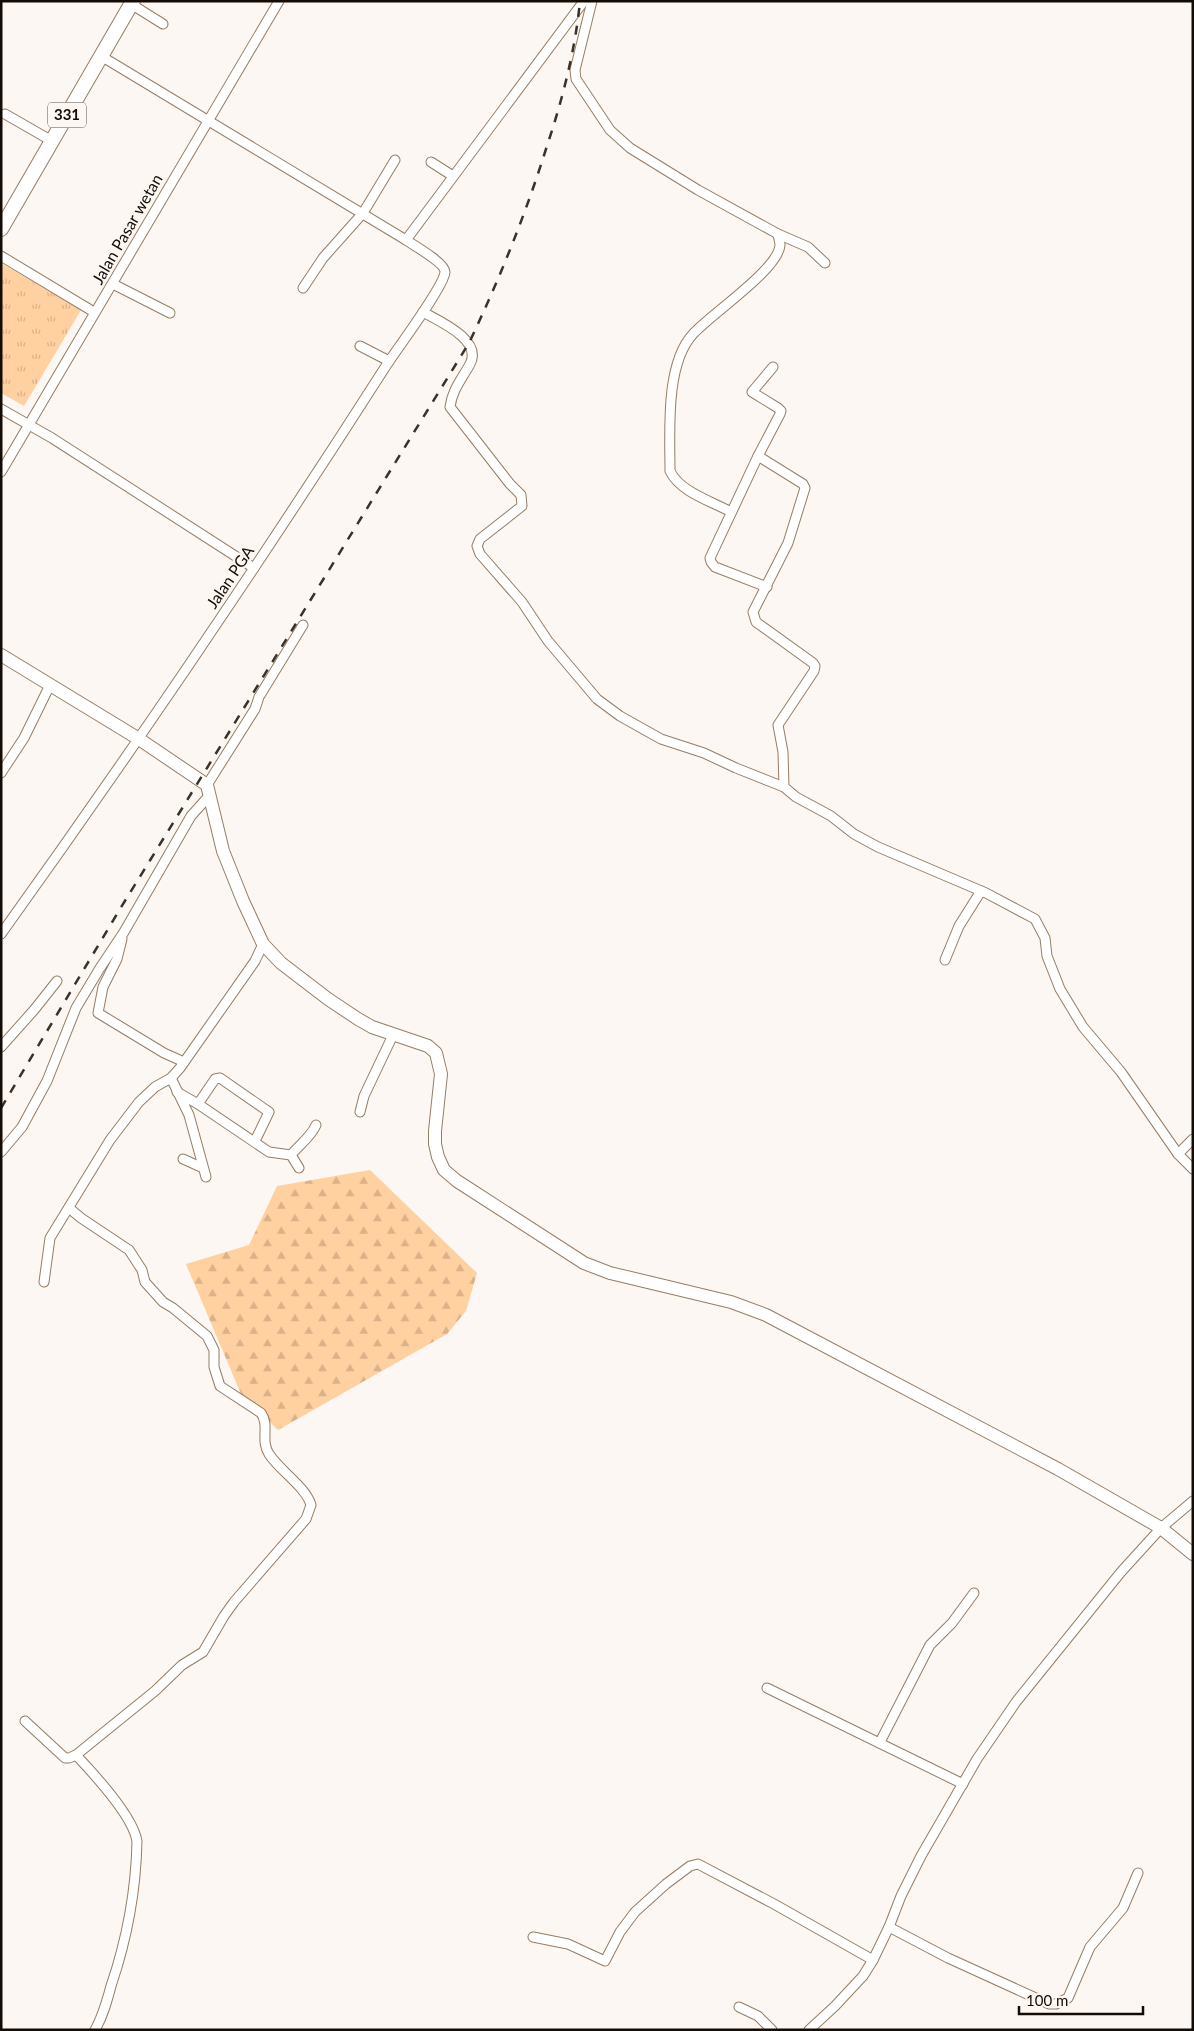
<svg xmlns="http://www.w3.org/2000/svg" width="1194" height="2031" font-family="Lato,sans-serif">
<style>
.forest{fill:url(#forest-firs)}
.park{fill:url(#park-tufts)}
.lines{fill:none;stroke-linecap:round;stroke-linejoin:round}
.street-casing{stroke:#957d64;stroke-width:11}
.secondary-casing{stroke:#957d64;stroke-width:14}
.primary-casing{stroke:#957d64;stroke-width:16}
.street{stroke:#fff;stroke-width:9}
.secondary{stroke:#fff;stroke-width:12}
.primary{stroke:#fff;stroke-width:14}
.rail{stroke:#39312a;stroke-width:2.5;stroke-dasharray:9 9;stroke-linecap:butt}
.labels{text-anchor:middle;stroke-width:5;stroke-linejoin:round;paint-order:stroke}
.shield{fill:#fcf7f2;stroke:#5a524b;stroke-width:1}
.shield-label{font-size:15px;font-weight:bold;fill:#140b04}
.street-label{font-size:16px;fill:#140b04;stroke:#fcf7f2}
</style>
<defs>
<pattern id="forest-firs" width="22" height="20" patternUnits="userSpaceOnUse" patternTransform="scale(1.25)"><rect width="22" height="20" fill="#ffd0a0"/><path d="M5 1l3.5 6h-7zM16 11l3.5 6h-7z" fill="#dab188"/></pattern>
<pattern id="park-tufts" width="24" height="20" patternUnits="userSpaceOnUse" patternTransform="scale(1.25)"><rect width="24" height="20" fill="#ffd0a0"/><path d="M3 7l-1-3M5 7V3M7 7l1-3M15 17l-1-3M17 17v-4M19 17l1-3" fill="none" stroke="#dab188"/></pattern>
</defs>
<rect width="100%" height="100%" fill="#fcf7f2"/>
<path class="forest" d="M 370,1170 L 477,1273 L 466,1311 L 447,1334 L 278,1430 L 241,1394 L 186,1264 L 249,1245 L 277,1186 Z"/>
<path class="park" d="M 1,263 L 81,310 L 24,406 L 1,393 Z"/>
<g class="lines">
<g class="street-casing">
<g id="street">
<path d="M 592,1 L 575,70 L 576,79 L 610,130 L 630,148 L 698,190 L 778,234 L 808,247 L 825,263"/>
<path d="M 131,4 L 163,24"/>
<path d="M 5,114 L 52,141"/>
<path d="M 431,162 L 453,176"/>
<path d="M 406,240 L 584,1"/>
<path d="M 1,256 L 94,312"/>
<path d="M 113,284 L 170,313"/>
<path d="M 303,288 L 323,258 L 363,213 L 395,160"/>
<path d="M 423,312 C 439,321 483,340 470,364 C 462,379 452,390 450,407 L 510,484 L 521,495 L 522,506 L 480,539 L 477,546 L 480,554 L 522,602 L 548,641 L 597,699 L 620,716 L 661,739 L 704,753 L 736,768 L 784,787 L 796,797 L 831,816 L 854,834 L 878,847 L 986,893 L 1035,919 L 1045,938 L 1047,956 L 1060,989 L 1083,1027 L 1121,1072 L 1178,1154 L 1193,1169"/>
<path d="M 360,346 L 389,361"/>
<path d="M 1,409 L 52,438 L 254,568"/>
<path d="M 758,456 L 803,484 L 805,488 L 788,543 L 753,612 L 756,622 L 813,663 L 815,666 L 814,671 L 778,725 L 783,752 L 784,787"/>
<path d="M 1,472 L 279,1"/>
<path d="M 731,512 C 711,501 680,492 670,471 C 670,432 665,364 693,334 C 711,314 779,269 780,245 C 780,241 778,237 778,234"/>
<path d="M 767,587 L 715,567 L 711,562 L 710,558 L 758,456 L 780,414 L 781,411 L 778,408 L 752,392 L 773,367"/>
<path d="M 1,773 L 24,738 L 50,685"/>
<path d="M 207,785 L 255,709 L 259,697 L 303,625"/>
<path d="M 1,934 C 134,749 261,561 384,369 C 395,351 444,287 445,272 C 445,263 415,246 406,240 L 101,56"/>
<path d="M 122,939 L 117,959 L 103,987 L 98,1013 L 164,1053 L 184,1062"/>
<path d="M 945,960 L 959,926 L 981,891"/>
<path d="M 1,1047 L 34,1010 L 57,981"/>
<path d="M 171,1078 L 189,1115 L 206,1177"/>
<path d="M 177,1092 L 198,1104 L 269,1152 L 291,1155 L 299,1168"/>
<path d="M 198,1104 L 215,1079 L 220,1078 L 269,1112 L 255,1141"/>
<path d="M 360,1112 L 364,1096 L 393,1035"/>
<path d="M 1,1152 L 22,1127 L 47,1081 L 76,1008 L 100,968 L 124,932 L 191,816 L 208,797"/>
<path d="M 1178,1154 L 1193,1139"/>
<path d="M 291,1155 C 299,1145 311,1137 316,1125"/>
<path d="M 183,1159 L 203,1168"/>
<path d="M 69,1208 L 81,1218 L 129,1250 L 142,1270 L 145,1282 L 163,1302 L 173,1308 L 207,1336 L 214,1350 L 214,1367 L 220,1386 L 261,1413 C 270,1426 260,1440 269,1454 C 280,1471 306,1487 311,1505 L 306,1519 L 234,1602 L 224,1616 L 203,1652 L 182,1665 L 155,1691 L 76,1755 C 94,1774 133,1816 137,1841 C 136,1891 127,1939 111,1986 C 107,2001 103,2016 95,2030"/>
<path d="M 44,1282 L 50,1238 L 110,1140 L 139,1102 L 155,1087 L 171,1078 L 180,1068 L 255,961 L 263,944"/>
<path d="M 767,1688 L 963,1784"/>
<path d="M 25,1721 L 65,1758 L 69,1758 L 76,1755"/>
<path d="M 880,1742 L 930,1645 L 952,1623 L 974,1593"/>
<path d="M 889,1927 L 948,1958 L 1049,2004 L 1056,2004 L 1068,1998 L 1090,1947 L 1123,1908 L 1138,1873"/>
<path d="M 533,1937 L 568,1944 L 605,1961 L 620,1932 L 635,1912 L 666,1884 L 690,1866 L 698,1864 L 774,1904 L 873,1960"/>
<path d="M 739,2007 L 758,2016 L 772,2030"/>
<path d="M 809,2030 L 835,2006 L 863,1976 L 873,1960 L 889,1927 L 901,1896 L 921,1856 L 977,1759 L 1016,1702 L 1121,1572 L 1161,1528 L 1193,1501"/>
</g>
</g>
<g class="secondary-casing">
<path id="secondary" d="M 1,655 L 139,739 L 207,785 L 223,851 L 243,901 L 263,944 L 281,963 L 328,999 L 358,1019 L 372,1027 L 428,1046 L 436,1053 L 441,1074 L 435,1131 L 435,1144 L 438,1157 L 444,1170 L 457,1181 L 584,1263 L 610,1273 L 731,1302 L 766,1315 L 1058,1469 L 1161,1528 L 1193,1554"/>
</g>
<g class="primary-casing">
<path id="primary" d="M 1,229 L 133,1"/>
</g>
<use href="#street" class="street"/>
<use href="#secondary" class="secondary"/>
<use href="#primary" class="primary"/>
<path class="rail" d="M 1,1108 L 120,909 L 469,343 C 499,280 525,216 546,149 C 562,101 575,52 580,1"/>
</g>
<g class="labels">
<rect class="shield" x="48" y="102.5" width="38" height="25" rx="4"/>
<g class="shield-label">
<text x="67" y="120">331</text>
</g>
<g class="street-label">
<text transform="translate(127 229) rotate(-60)" y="6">Jalan Pasar wetan</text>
<text transform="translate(230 577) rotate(-56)" y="6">Jalan PGA</text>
</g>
</g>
<rect width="1194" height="2031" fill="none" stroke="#140b04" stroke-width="5"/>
<path d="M1019 2006v8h124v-8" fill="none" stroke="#140b04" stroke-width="2.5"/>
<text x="1026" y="2006" font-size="15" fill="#140b04" stroke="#fcf7f2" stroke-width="4" paint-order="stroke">100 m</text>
</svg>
